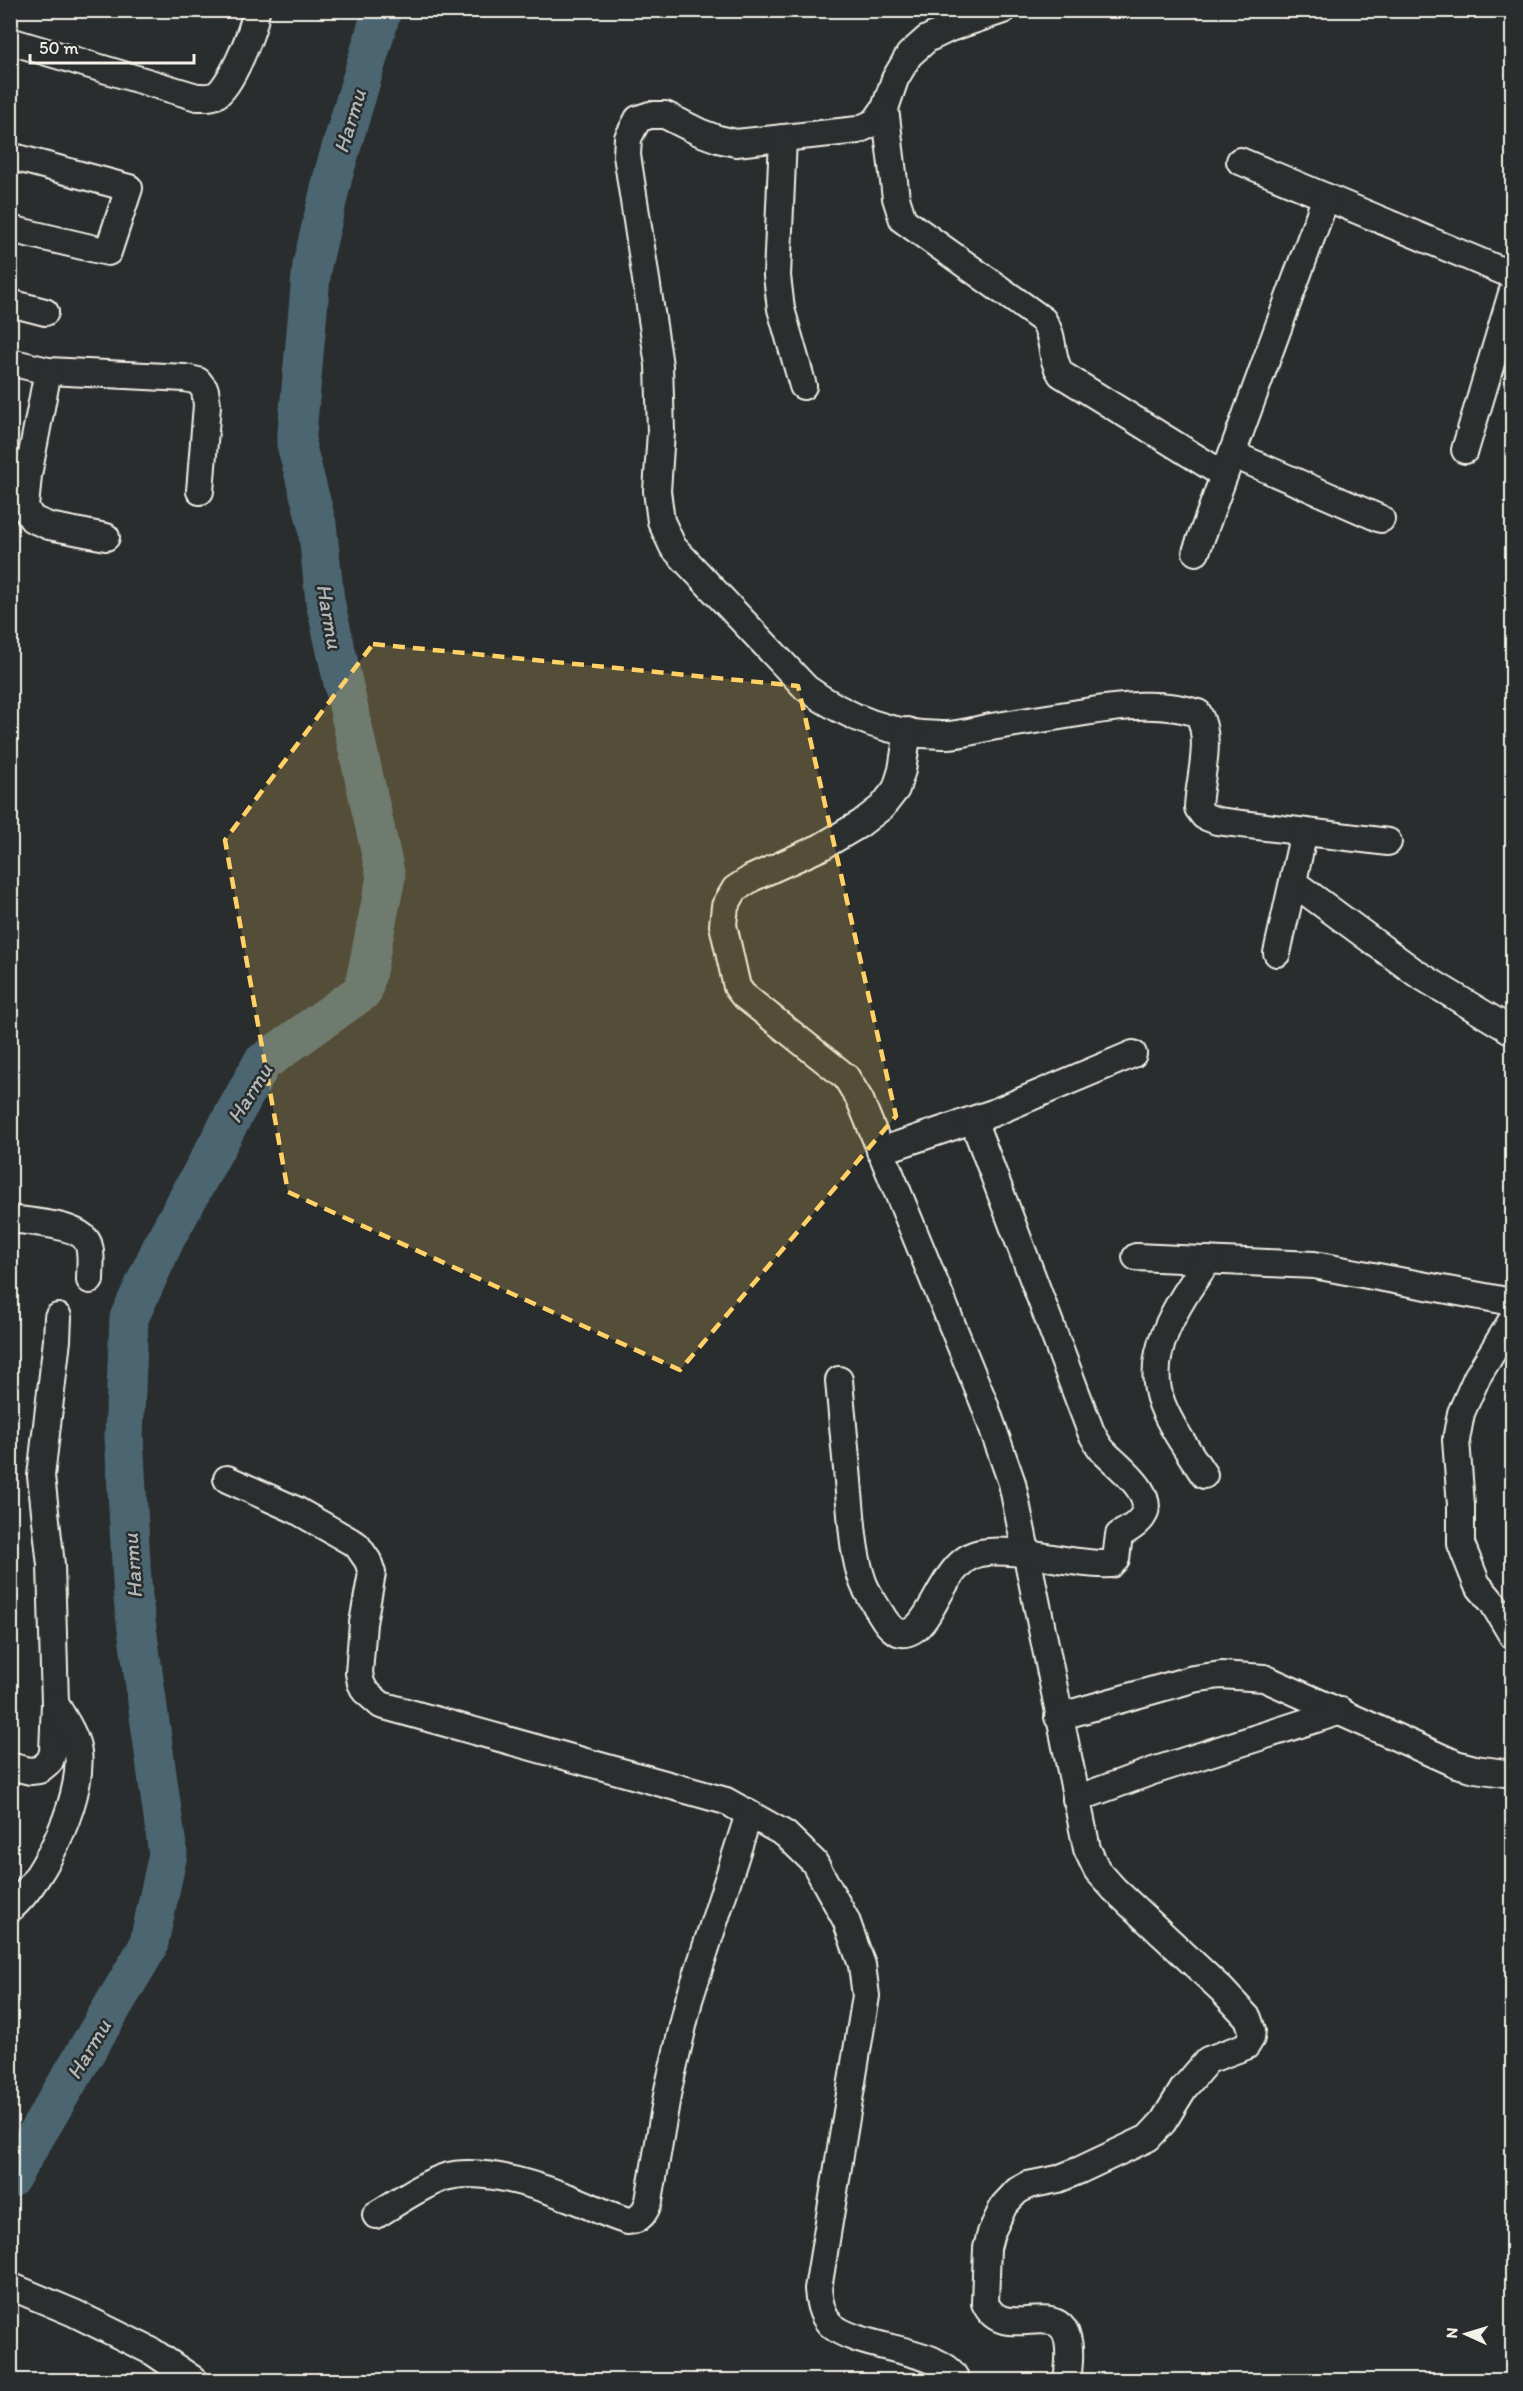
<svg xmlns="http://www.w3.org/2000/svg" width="1523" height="2391" font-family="Itim,sans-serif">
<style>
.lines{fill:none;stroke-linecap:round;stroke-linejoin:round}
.river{stroke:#4c6671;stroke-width:39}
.minor-casing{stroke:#f4f1e8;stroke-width:30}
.minor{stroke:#2a2d2e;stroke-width:26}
.marked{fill:#ffd166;fill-opacity:0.2;stroke:#ffd166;stroke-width:4.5;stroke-dasharray:12 8;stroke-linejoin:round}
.labels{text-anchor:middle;stroke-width:5;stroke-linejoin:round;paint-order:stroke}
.water-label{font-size:22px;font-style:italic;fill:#b1b9b8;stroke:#2a2d2e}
</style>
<rect width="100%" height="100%" fill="#2a2d2e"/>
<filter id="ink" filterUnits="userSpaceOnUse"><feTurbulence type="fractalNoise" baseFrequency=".0167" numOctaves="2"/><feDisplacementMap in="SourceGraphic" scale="12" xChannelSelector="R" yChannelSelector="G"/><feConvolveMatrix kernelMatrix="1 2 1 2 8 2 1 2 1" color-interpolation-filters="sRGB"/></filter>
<g filter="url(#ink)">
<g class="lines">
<path class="river" d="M 10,2179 L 148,1947 L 168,1854 L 133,1599 L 124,1436 L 129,1318 L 165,1240 L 262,1063 L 363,991 L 386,877 L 325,601 L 317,524 L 296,444 L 312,265 L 334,172 L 382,10"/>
<g class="minor-casing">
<g id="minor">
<path d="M 1003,10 L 950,28 L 927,39 L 909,55 L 895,79 L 885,108 L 875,122 L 858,130 L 736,143 L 718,139 L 699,132 L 665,115 L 650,115 L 638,119 L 628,138 L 627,155 L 659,365 L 661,432 L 657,491 L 661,521 L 673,547 L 806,688 C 847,718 894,736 946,735 C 960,735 976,730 991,727 C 1022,722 1053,717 1085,712 C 1121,706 1162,701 1198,713 C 1213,740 1199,778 1198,808 L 1204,816 L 1217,821 L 1388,842"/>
<path d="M 10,41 L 197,97 C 204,97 210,98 216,95 C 231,86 255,28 256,10"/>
<path d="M 885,108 L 896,198 L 903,220 L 1043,320 C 1056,339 1049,356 1061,374 L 1224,475"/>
<path d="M 783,138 L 777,276 L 781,309 L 803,386"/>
<path d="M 10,156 L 129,188 L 108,252 L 10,229"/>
<path d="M 1240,161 L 1512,275"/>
<path d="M 10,303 L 45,312"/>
<path d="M 10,362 L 48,371 L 185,378 L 198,381 L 205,390 L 207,405 L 200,491"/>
<path d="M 48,371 L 28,475 L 25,507 L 32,519 L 49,526 L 106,537"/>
<path d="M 1465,450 L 1512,293"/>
<path d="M 1232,454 L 1381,519"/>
<path d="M 1196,552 L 1326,197"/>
<path d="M 908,731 L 902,770 L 896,789 L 882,807 L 860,824 L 821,847 L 752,878 L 735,889 L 725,906 L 723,925 L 737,987 L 743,995 L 846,1077 L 860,1100 L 984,1403 L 1012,1483 L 1087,1849 L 1097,1870 L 1114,1889 L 1222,1990 L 1248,2018 L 1252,2030 L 1251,2038 L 1246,2046 L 1208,2060 L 1184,2088 L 1163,2122 L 1148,2138 L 1080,2170 L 1058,2179 L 1028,2185 L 1017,2191 L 1004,2205 L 991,2233 L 987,2248 L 985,2303 C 1007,2353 1083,2273 1067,2380"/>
<path d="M 1294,883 L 1416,973 L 1512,1031"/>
<path d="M 1277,953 L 1304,832"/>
<path d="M 880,1151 L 993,1113 L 1133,1054"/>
<path d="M 10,1219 C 30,1222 84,1224 89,1246 C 92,1256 90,1270 90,1280"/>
<path d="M 1136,1257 L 1314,1265 L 1512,1302"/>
<path d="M 1512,1320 L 1477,1377 L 1461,1413 L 1456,1440 L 1461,1505 L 1461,1544 L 1477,1584 L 1493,1603 L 1512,1635"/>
<path d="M 839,1380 C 842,1417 846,1455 849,1493 C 852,1522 853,1554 863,1582 C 867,1593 875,1604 881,1614 C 888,1626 898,1639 913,1630 C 935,1617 945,1560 980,1553 C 1018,1546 1070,1566 1111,1564 L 1116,1559 L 1119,1535 C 1126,1531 1134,1527 1139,1521 C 1163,1498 1117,1466 1104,1452 C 1098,1446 1095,1439 1091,1432 L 973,1120"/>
<path d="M 1204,1475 C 1189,1452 1172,1429 1162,1404 C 1142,1353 1180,1301 1208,1260"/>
<path d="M 227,1479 L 296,1510 L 357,1545 L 368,1561 L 372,1573 L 363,1623 L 359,1673 L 361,1683 L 365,1691 L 381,1705 L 726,1801 L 785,1834 L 814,1862 L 846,1920 L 862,1965 L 866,1996 L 818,2289 C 819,2301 821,2314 830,2324 C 849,2343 905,2348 932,2360 C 942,2365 952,2369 956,2380"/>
<path d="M 1058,1717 L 1193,1679 L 1221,1675 L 1264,1678 L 1456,1764 L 1475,1769 L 1512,1774"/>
<path d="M 10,1766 L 30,1771 L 39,1770 L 50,1761 L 53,1752 L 55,1703 L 51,1565 L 41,1476 L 57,1340 L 58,1317"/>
<path d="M 1076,1799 L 1153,1771 L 1341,1711"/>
<path d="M 10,1909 C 44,1881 90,1787 76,1743 C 72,1729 62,1716 55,1703"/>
<path d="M 376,2215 C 398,2202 421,2185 445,2177 C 481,2167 533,2184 567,2197 C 587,2204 607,2215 628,2221 C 640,2221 645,2212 649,2201 L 668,2090 L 689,2000 L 749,1814"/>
<path d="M 10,2286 L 74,2313 L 153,2352 L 194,2380"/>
</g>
</g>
<use href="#minor" class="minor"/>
</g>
</g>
<path class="marked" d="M 373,644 L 798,686 L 896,1116 L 680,1370 L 288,1192 L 225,840 Z"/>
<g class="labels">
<g class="water-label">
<text transform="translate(349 121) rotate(-73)" y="8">Harmu</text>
<text transform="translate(330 616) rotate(80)" y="8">Harmu</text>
<text transform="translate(249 1093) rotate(-58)" y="8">Harmu</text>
<text transform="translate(132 1566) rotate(-94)" y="8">Harmu</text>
<text transform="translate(88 2049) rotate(-59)" y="8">Harmu</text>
</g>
</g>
<rect width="1523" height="2391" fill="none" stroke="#2a2d2e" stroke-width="36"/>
<rect x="18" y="18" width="1487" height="2355" fill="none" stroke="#f4f1e8" stroke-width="2" filter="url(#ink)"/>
<g transform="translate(1466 2334) rotate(274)" stroke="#2a2d2e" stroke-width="4.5" paint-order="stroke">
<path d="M0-4.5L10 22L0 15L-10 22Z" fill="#f4f1e8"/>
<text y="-9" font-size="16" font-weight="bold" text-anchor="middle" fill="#f4f1e8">N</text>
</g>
<path d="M30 54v9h164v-9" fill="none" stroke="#f4f1e8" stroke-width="3"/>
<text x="39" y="54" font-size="18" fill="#f4f1e8" stroke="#2a2d2e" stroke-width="4.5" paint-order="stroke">50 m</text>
</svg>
